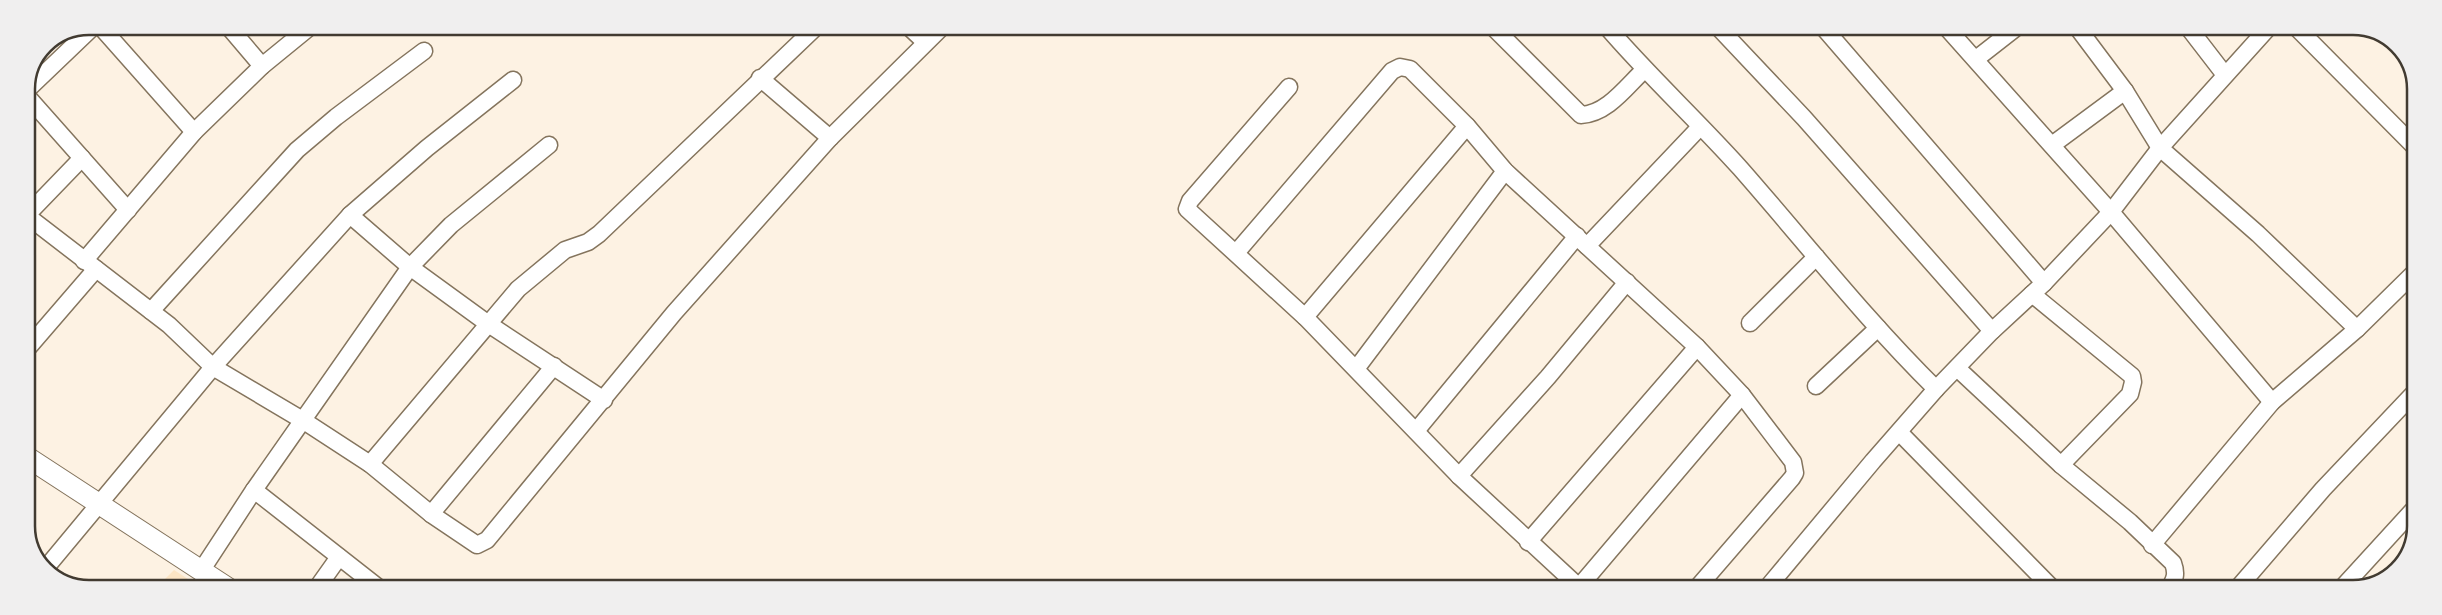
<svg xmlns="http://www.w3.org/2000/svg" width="2442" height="615" font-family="'Varela Round',sans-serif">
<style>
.built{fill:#fce5c5}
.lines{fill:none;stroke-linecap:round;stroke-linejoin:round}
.minor-casing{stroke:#84745d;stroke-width:19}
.tertiary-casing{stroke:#84745d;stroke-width:22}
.minor{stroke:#fff;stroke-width:16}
.tertiary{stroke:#fff;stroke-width:20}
.rim{fill:none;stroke:#423b31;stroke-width:2.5}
</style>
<rect width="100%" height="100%" fill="#fdf2e3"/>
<path class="built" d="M 174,570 L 202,588 L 156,588 Z"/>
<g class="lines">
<g class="minor-casing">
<g id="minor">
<path d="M 100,26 L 194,132"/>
<path d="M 228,26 L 262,66"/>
<path d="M 909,27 L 925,42"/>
<path d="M 1493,27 L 1581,115 C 1607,114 1626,87 1644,70"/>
<path d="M 1607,27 C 1649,76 1697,120 1740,168 C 1805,242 1866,320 1936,389"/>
<path d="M 1718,27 L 1804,118 L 1992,331"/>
<path d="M 1823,27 L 2044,283"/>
<path d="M 1946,27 L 2111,212 L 2272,402"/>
<path d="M 2077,27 L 2125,91 L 2160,148 L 2258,234 L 2357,329"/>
<path d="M 2188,27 L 2225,75"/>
<path d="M 2296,27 L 2415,147"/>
<path d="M 1976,59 L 2017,27"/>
<path d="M 760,78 L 830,138"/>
<path d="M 1289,87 L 1190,201 L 1187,209 L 1305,317 L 1459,476 L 1580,588"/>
<path d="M 26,91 L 94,26"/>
<path d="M 26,95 L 128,210"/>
<path d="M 2052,145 L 2125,91"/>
<path d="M 26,215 L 169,325 L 213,367 L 304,421 L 370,464 L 431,514 L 477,545 L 487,540 L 674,313 L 830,138 L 942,27"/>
<path d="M 350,215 L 410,267 L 487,323 L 604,400"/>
<path d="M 26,216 L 82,158"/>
<path d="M 1587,246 L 1700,127"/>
<path d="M 1236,253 L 1392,71 L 1400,67 L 1410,69 L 1467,126 L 1505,171 L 1697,347 L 1742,395 L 1793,462 L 1795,473 L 1792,478 L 1697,588"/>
<path d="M 84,261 L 194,132 L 262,66 L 311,26"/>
<path d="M 2032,294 L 2132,376 L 2133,382 L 2130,394 L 2061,465"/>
<path d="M 151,311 L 297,150 L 336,117 L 424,51"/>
<path d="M 1305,317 L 1467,126"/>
<path d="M 1750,323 L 1816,257"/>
<path d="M 27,349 L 96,269"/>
<path d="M 1957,368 L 2061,465 L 2130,522 L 2173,563 C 2177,574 2175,579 2169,589"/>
<path d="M 1356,369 L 1505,171"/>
<path d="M 1816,386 L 1878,328"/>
<path d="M 1416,431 L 1577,236"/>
<path d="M 1899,432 L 2053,589"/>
<path d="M 370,464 L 518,289 L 565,250 L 588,242 L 599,234 L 816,27"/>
<path d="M 1459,476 L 1548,377 L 1627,282"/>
<path d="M 254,490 L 379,588"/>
<path d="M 431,514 L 554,366"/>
<path d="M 1528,542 L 1697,347"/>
<path d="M 2152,545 L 2272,402 L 2357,329 L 2415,272"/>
<path d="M 45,569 L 213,367 L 350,215 L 427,148 L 513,80"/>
<path d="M 201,571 L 254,490 L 410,267 L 451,225 L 549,145"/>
<path d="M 1579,587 L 1742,395"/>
<path d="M 317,588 L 339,557"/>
<path d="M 1767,588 L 1873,461 L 1936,389 L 1992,331 L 2044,283 L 2111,212 L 2160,148 L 2269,27"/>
<path d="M 2237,589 L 2323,489 L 2415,392"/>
<path d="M 2341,589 L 2415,508"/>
</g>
</g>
<g class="tertiary-casing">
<path id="tertiary" d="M 27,457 L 228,588"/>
</g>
<use href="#minor" class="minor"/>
<use href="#tertiary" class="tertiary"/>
</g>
<path d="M0 0H2442V615H0ZM89 35H2353A54 54 0 0 1 2407 89V526A54 54 0 0 1 2353 580H89A54 54 0 0 1 35 526V89A54 54 0 0 1 89 35Z" fill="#f0efef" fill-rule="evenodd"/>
<path class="rim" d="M89 35H2353A54 54 0 0 1 2407 89V526A54 54 0 0 1 2353 580H89A54 54 0 0 1 35 526V89A54 54 0 0 1 89 35Z"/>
</svg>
